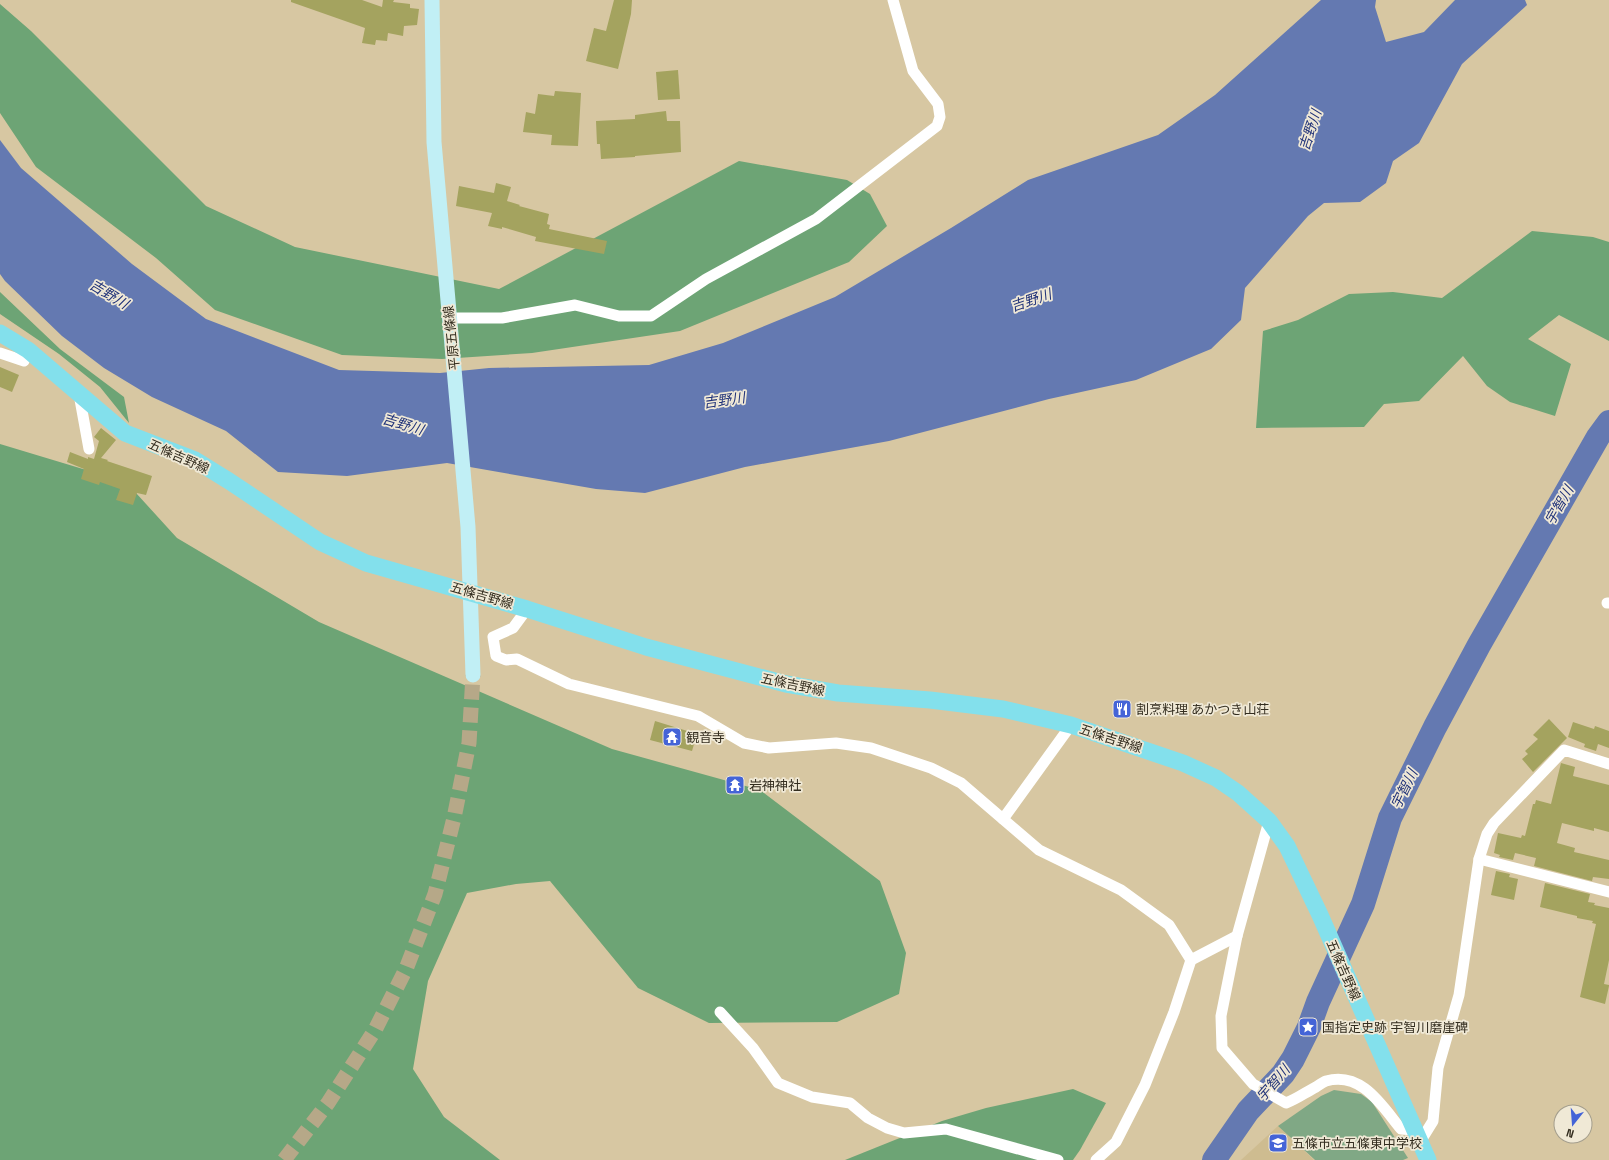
<svg xmlns="http://www.w3.org/2000/svg" width="1609" height="1160" font-family="'Space Grotesk','Noto Sans JP',sans-serif">
<style>
.built{fill:#cebc90}
.green{fill:#80a885}
.forest{fill:#6da475}
.water{fill:#6479b1}
.lines{fill:none;stroke-linecap:round;stroke-linejoin:round}
.river{stroke:#6479b1;stroke-width:24}
.building{fill:#a4a35f}
.secondary-tunnel{stroke:#b6a888;stroke-width:15;stroke-dasharray:15 8;stroke-linecap:butt}
.street{stroke:#fff;stroke-width:11}
.secondary{stroke:#c1eff5;stroke-width:15}
.primary{stroke:#83e0ec;stroke-width:17}
.labels{text-anchor:middle;stroke-width:3.5;stroke-linejoin:round;paint-order:stroke}
.street-label{font-size:13px;fill:#332d1f;stroke:#f0e9d6}
.poi-label{font-size:13px;fill:#332d1f;stroke:#f0e9d6;text-anchor:start}
.water-label{font-size:14px;font-style:italic;fill:#213379;stroke:#f0e9d6}
</style>
<rect width="100%" height="100%" fill="#d7c7a2"/>
<path class="built" d="M 1278,1126 L 1314,1160 L 1241,1160 Z"/>
<path class="green" d="M 1334,1090 L 1361,1094 L 1372,1102 L 1408,1158 L 1403,1160 L 1315,1160 L 1278,1126 L 1321,1096 Z"/>
<g class="forest">
<path d="M 0,4 L 31,31 L 206,206 L 295,247 L 499,289 L 739,161 L 847,180 L 870,194 L 887,226 L 849,262 L 680,331 L 532,353 L 442,359 L 342,355 L 215,310 L 156,258 L 36,167 L 0,113 Z"/>
<path d="M 1532,231 L 1593,237 L 1609,242 L 1609,341 L 1559,315 L 1528,339 L 1571,364 L 1555,416 L 1510,402 L 1487,386 L 1463,356 L 1419,401 L 1384,404 L 1364,427 L 1256,428 L 1263,331 L 1298,320 L 1349,294 L 1393,292 L 1442,298 Z"/>
<path d="M 0,292 L 60,349 L 124,397 L 129,423 L 100,387 L 59,354 L 0,314 Z"/>
<path d="M 0,444 L 126,482 L 177,538 L 319,622 L 612,749 L 760,790 L 880,881 L 906,953 L 899,994 L 837,1022 L 709,1023 L 638,988 L 550,881 L 516,884 L 467,893 L 428,981 L 413,1069 L 444,1117 L 500,1160 L 0,1160 Z"/>
<path d="M 1073,1089 L 1106,1103 L 1080,1150 L 1073,1160 L 845,1160 L 942,1121 L 986,1108 Z"/>
</g>
<path class="water" d="M 1321,0 L 1376,0 L 1375,7 L 1386,42 L 1424,32 L 1455,0 L 1525,0 L 1527,5 L 1462,64 L 1419,143 L 1393,161 L 1386,183 L 1360,202 L 1324,203 L 1308,216 L 1245,288 L 1241,320 L 1211,349 L 1136,380 L 1049,399 L 889,441 L 745,467 L 645,493 L 596,489 L 447,463 L 347,476 L 278,472 L 226,431 L 152,397 L 104,368 L 62,336 L 5,281 L 0,274 L 0,140 L 21,168 L 132,264 L 206,319 L 339,370 L 440,373 L 489,368 L 649,365 L 723,343 L 835,297 L 951,228 L 1028,180 L 1158,135 L 1215,95 Z"/>
<g class="lines">
<path class="river" d="M 1214,1160 L 1248,1111 L 1283,1074 L 1293,1059 L 1309,1027 L 1318,1002 L 1363,904 L 1390,818 L 1435,727 L 1479,645 L 1598,437 L 1609,422"/>
</g>
<g class="building">
<path d="M 291,0 L 362,0 L 382,7 L 383,0 L 394,0 L 393,2 L 410,4 L 410,8 L 419,9 L 417,25 L 404,26 L 403,36 L 388,33 L 387,41 L 376,40 L 375,45 L 362,43 L 365,28 L 291,2 Z"/>
<path d="M 614,0 L 632,0 L 631,14 L 618,69 L 586,61 L 594,28 L 606,31 Z"/>
<path d="M 678,70 L 680,99 L 658,100 L 656,72 Z"/>
<path d="M 555,91 L 581,93 L 578,146 L 551,145 L 552,135 L 523,132 L 526,112 L 535,114 L 538,94 L 554,96 Z"/>
<path d="M 666,111 L 667,121 L 680,121 L 681,152 L 635,156 L 635,157 L 601,159 L 600,144 L 597,144 L 596,121 L 635,119 L 635,115 Z"/>
<path d="M 496,183 L 511,187 L 507,201 L 520,205 L 519,206 L 549,214 L 547,224 L 550,225 L 549,229 L 607,241 L 604,254 L 535,241 L 536,237 L 502,227 L 502,229 L 488,226 L 492,213 L 456,206 L 459,186 L 494,193 Z"/>
<path d="M 0,367 L 19,375 L 12,392 L 0,387 Z"/>
<path d="M 101,428 L 116,440 L 101,458 L 108,460 L 107,461 L 152,476 L 146,495 L 137,493 L 133,505 L 116,500 L 120,489 L 100,482 L 99,485 L 81,479 L 84,469 L 67,462 L 70,452 L 88,459 L 88,457 L 94,459 L 99,441 L 94,437 Z"/>
<path d="M 1549,719 L 1567,738 L 1533,772 L 1522,759 L 1528,754 L 1525,751 L 1538,739 L 1533,735 Z"/>
<path d="M 655,721 L 697,734 L 692,751 L 650,740 Z"/>
<path d="M 1573,722 L 1594,729 L 1595,726 L 1609,731 L 1609,748 L 1598,744 L 1596,751 L 1584,747 L 1585,744 L 1568,737 Z"/>
<path d="M 1561,763 L 1575,767 L 1573,776 L 1609,785 L 1609,832 L 1594,828 L 1594,831 L 1562,823 L 1557,843 L 1575,848 L 1574,852 L 1609,860 L 1609,879 L 1593,877 L 1592,881 L 1534,866 L 1536,858 L 1515,853 L 1513,860 L 1499,857 L 1500,855 L 1494,853 L 1498,833 L 1521,838 L 1522,835 L 1525,836 L 1533,804 L 1535,804 L 1536,800 L 1551,804 Z"/>
<path d="M 1496,871 L 1510,874 L 1509,877 L 1518,879 L 1514,900 L 1491,895 Z"/>
<path d="M 1545,883 L 1590,894 L 1588,902 L 1595,903 L 1594,905 L 1609,908 L 1609,960 L 1604,984 L 1609,985 L 1609,986 L 1605,1004 L 1580,997 L 1596,924 L 1592,923 L 1593,921 L 1577,918 L 1577,916 L 1540,907 Z"/>
</g>
<g class="lines">
<path class="secondary-tunnel" d="M 284,1160 L 328,1103 L 375,1030 L 406,969 L 435,894 L 454,818 L 469,743 L 473,675"/>
<g class="street">
<path d="M 449,318 L 502,318 L 575,305 L 619,316 L 651,316 L 706,279 L 816,219 L 937,126 L 940,117 L 938,104 L 913,71 L 893,0"/>
<path d="M 0,353 L 24,361 L 28,350"/>
<path d="M 79,394 L 89,449"/>
<path d="M 1607,603 L 1609,603"/>
<path d="M 527,609 L 513,628 L 493,637 L 496,656 L 506,660 L 517,659 L 569,684 L 698,716 L 744,743 L 769,748 L 836,743 L 871,748 L 931,768 L 961,783 L 1039,850 L 1121,890 L 1169,925 L 1191,960"/>
<path d="M 1003,819 L 1071,725"/>
<path d="M 1269,821 L 1237,936 L 1221,1016 L 1222,1048 L 1253,1084 L 1286,1103 C 1297,1099 1306,1092 1316,1087 C 1319,1085 1323,1082 1326,1081 C 1362,1071 1382,1106 1401,1129 L 1414,1130"/>
<path d="M 1479,859 L 1609,892"/>
<path d="M 720,1012 L 753,1048 L 778,1083 L 812,1097 L 850,1103 L 868,1118 L 887,1128 L 904,1133 L 946,1129 L 1058,1160"/>
<path d="M 1420,1142 L 1433,1121 L 1438,1068 L 1459,995 L 1479,859 L 1487,834 L 1494,823 L 1564,750 L 1609,764"/>
<path d="M 1096,1160 L 1116,1142 L 1145,1085 L 1174,1012 L 1191,960 L 1237,936"/>
</g>
<path class="secondary" d="M 432,0 L 434,142 L 468,527 L 473,675"/>
<path class="primary" d="M 0,333 L 28,350 L 125,433 L 195,460 L 229,481 L 320,542 L 366,563 L 527,609 L 646,647 L 786,684 L 838,693 L 930,700 L 1003,709 L 1071,725 L 1183,763 L 1216,778 L 1238,793 L 1269,821 L 1287,846 L 1320,915 L 1428,1160"/>
</g>
<defs>
<g id="restaurant-square" transform="scale(1)"><rect x="-9" y="-9" width="18" height="18" rx="4" fill="#4464d7" stroke="#f0e9d6"/><path d="M-5-6h1v4h1v-4h1v4h1v-4h1v5L-1.5 .5V6h-2V.5L-5-1ZM5-6V6H3V1.5H1.5Q1.5-4 5-6Z" fill="#fff"/></g>
<g id="temple-square" transform="scale(1)"><rect x="-9" y="-9" width="18" height="18" rx="4" fill="#4464d7" stroke="#f0e9d6"/><path d="M0-6L5-2H3V0L6.5 2.5H4V6H1.5V3h-3V6H-4V2.5H-6.5L-3 0V-2H-5Z" fill="#fff"/></g>
<g id="sight-square" transform="scale(1)"><rect x="-9" y="-9" width="18" height="18" rx="4" fill="#4464d7" stroke="#f0e9d6"/><path d="M0-6L1.8-2.2L6-1.7L2.9 1.2L3.7 5.4L0 3.3L-3.7 5.4L-2.9 1.2L-6-1.7L-1.8-2.2Z" fill="#fff"/></g>
<g id="school-square" transform="scale(1)"><rect x="-9" y="-9" width="18" height="18" rx="4" fill="#4464d7" stroke="#f0e9d6"/><path d="M0-5L7-2L0 1L-7-2ZM-4 1L0 2.5L4 1V4Q0 6-4 4Z" fill="#fff"/></g>
</defs>
<g fill-rule="evenodd">
<use href="#restaurant-square" x="1122" y="709"/>
<use href="#temple-square" x="672" y="737"/>
<use href="#temple-square" x="735" y="785"/>
<use href="#sight-square" x="1308" y="1027"/>
<use href="#school-square" x="1278" y="1143"/>
</g>
<g class="labels">
<g class="street-label">
<text transform="translate(451 338) rotate(-96)" y="5">平原五條線</text>
<text transform="translate(179 456) rotate(24)" y="5">五條吉野線</text>
<text transform="translate(482 595) rotate(16)" y="5">五條吉野線</text>
<text transform="translate(793 684) rotate(12)" y="5">五條吉野線</text>
<text transform="translate(1111 738) rotate(18)" y="5">五條吉野線</text>
<text transform="translate(1344 970) rotate(66)" y="5">五條吉野線</text>
</g>
<g class="poi-label">
<text x="1136" y="714">割烹料理 あかつき山荘</text>
<text x="686" y="742">観音寺</text>
<text x="749" y="790">岩神神社</text>
<text x="1322" y="1032">国指定史跡 宇智川磨崖碑</text>
<text x="1292" y="1148">五條市立五條東中学校</text>
</g>
<g class="water-label">
<text transform="translate(1310 130) rotate(-72)" y="5">吉野川</text>
<text transform="translate(109 294) rotate(31)" y="5">吉野川</text>
<text transform="translate(1031 300) rotate(-19)" y="5">吉野川</text>
<text transform="translate(724 400) rotate(-8)" y="5">吉野川</text>
<text transform="translate(403 424) rotate(17)" y="5">吉野川</text>
<text transform="translate(1559 505) rotate(-60)" y="5">宇智川</text>
<text transform="translate(1404 789) rotate(-64)" y="5">宇智川</text>
<text transform="translate(1273 1083) rotate(-49)" y="5">宇智川</text>
</g>
</g>
<g transform="translate(1573 1124) rotate(197)"><circle r="19" fill="#f0e9d6" stroke="#a49e8d"/>
<path d="M0-3L7 15L0 10L-7 15Z" fill="#4464d7"/>
<text y="-6" font-size="11" font-weight="bold" text-anchor="middle" fill="#332d1f">N</text>
</g>
</svg>
